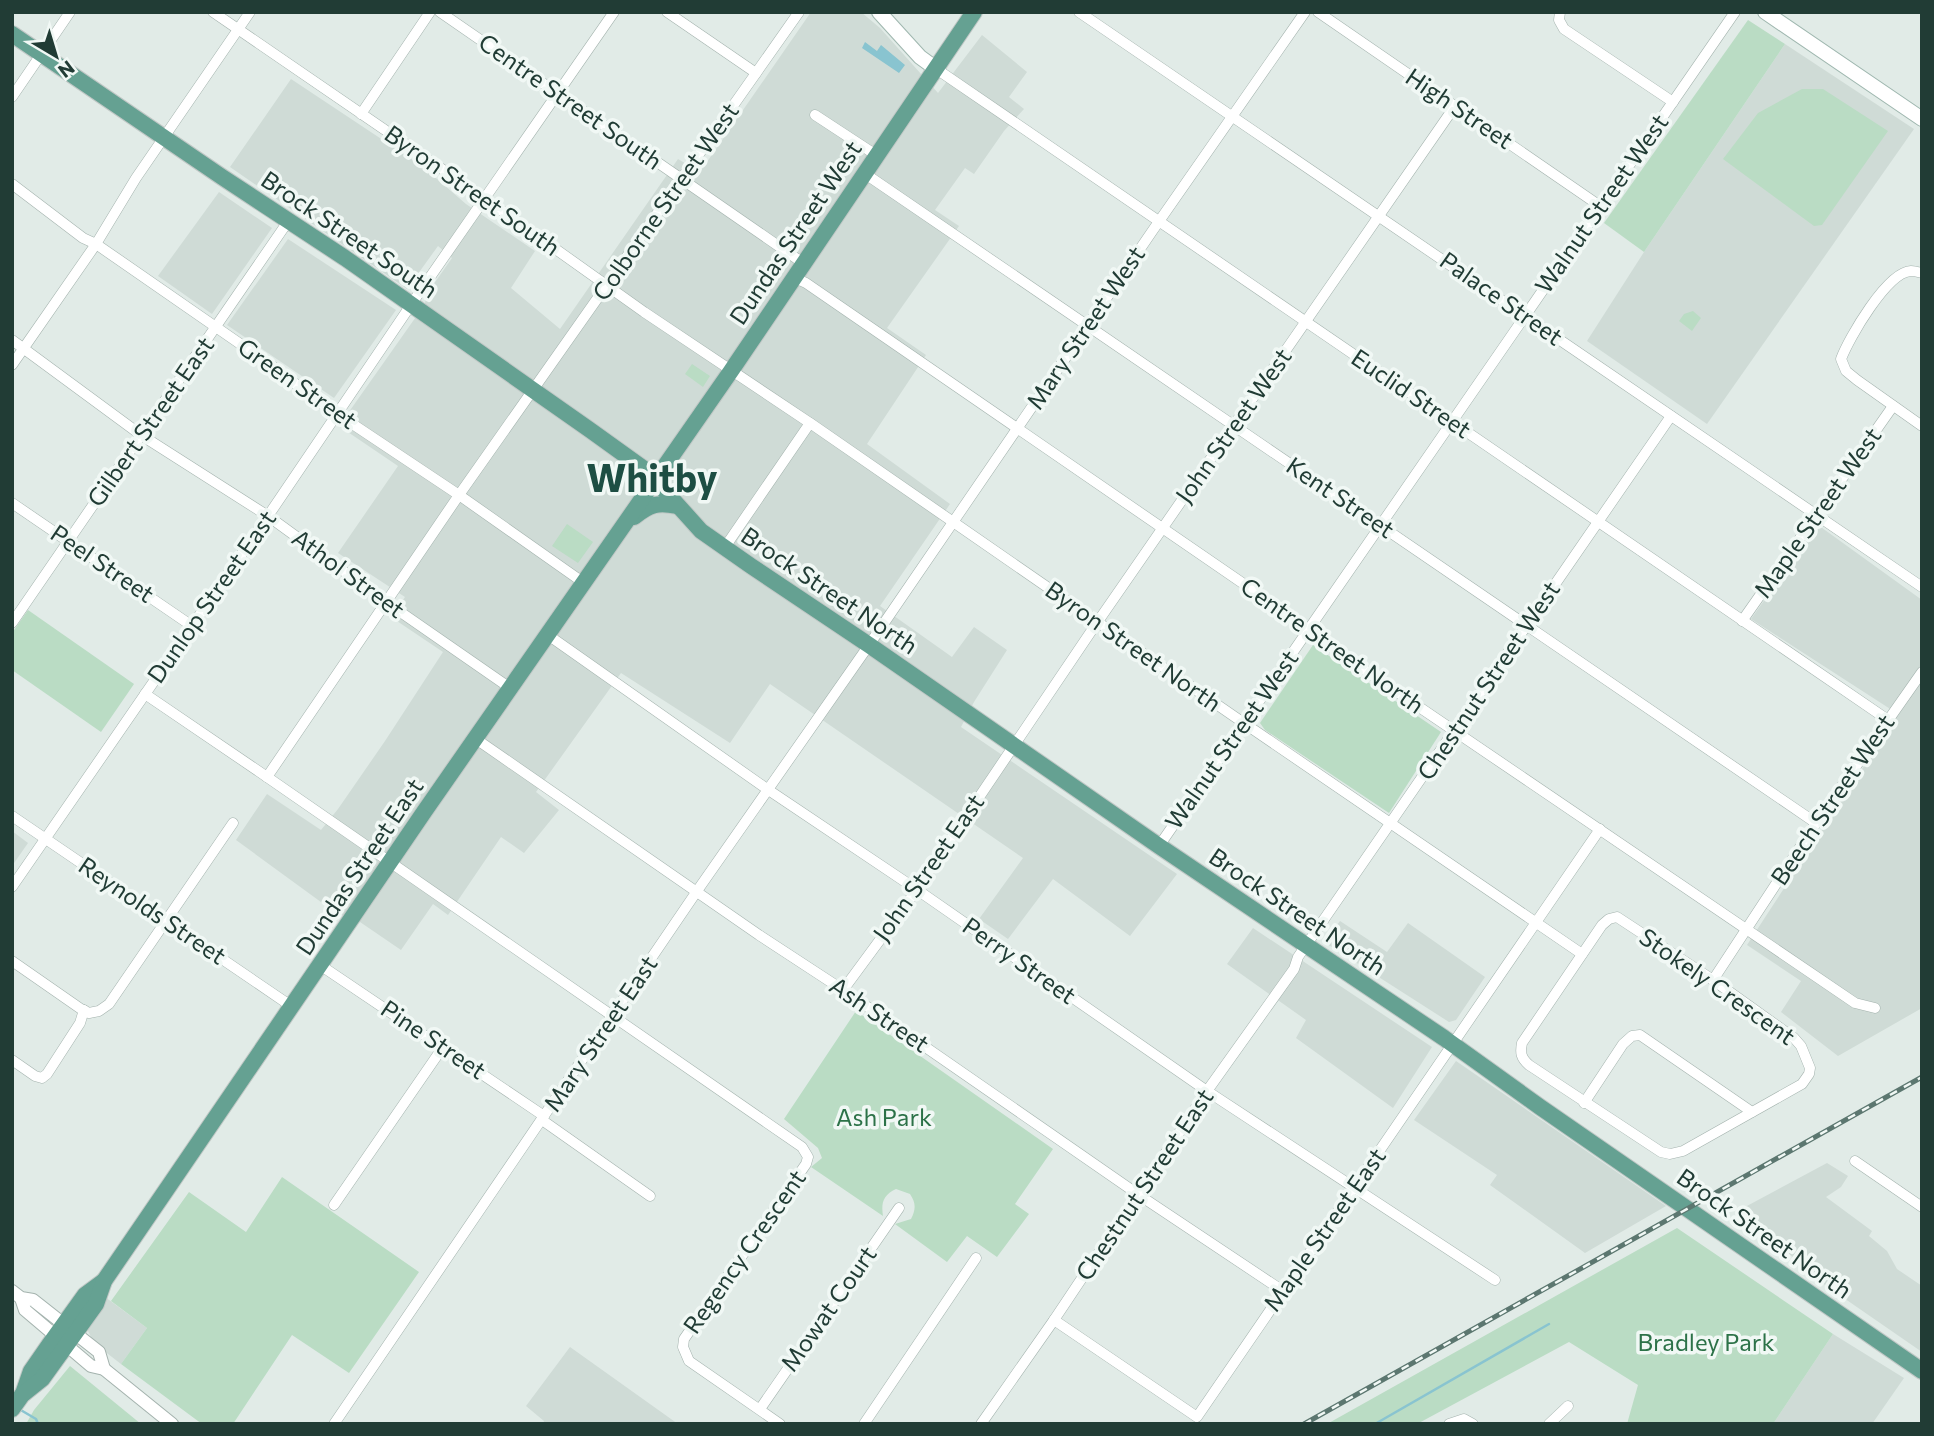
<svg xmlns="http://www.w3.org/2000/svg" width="1934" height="1436" font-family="Commissioner,sans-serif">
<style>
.built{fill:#cfdbd6}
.green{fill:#badcc4}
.water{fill:#89c4d0}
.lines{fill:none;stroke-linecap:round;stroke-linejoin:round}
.stream{stroke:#89c4d0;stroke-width:2.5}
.minor-casing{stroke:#a4b3ae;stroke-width:11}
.tertiary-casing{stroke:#a4b3ae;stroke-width:14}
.secondary-casing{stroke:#9fb7af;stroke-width:16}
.primary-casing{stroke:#c1c8c6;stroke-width:18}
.minor{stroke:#fff;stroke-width:10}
.tertiary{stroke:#fff;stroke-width:12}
.secondary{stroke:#fff;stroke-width:14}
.primary{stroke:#65a192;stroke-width:16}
.rail-casing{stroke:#5c7770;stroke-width:5}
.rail{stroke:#f1f8f5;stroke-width:2.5;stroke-dasharray:8;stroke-linecap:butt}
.labels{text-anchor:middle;stroke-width:7;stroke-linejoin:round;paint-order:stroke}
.street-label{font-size:24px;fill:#213c35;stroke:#f1f8f5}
.park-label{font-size:24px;fill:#2c7248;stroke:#f1f8f5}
.town-label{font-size:38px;font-weight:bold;fill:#1d4e43;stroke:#f1f8f5}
</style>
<rect width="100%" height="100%" fill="#e1ebe7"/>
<g class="built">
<path d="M 811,12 L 861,12 L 880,28 L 938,93 L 982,35 L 1027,72 L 1009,97 L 1024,109 L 1004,131 L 974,174 L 965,168 L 935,210 L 959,226 L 887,328 L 926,355 L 867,444 L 950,504 L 880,606 L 952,657 L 974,627 L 1007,650 L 974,702 L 961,727 L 1177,874 L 1130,936 L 1053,879 L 1008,939 L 979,919 L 1023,858 L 770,684 L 730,743 L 621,673 L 536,792 L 559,810 L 524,853 L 501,837 L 448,915 L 433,904 L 401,950 L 360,922 L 336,913 L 236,840 L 267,794 L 321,830 L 338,809 L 385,741 L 443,652 L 391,617 L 405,597 L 338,553 L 398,466 L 339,426 L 425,304 L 426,295 L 452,258 L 438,246 L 407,289 L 230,167 L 291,79 L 422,166 L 466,204 L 535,251 L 511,288 L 560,329 L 678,159 L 700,172 Z"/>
<path d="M 1785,44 L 1914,129 L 1707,424 L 1587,341 L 1644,252 Z"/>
<path d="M 219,192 L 272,228 L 212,314 L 158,276 Z"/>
<path d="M 288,239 L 396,310 L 334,398 L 227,325 Z"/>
<path d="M 1818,525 L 1922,600 L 1922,1008 L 1838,1056 L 1781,1012 L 1801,981 L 1747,945 L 1898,714 L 1751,619 Z"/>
<path d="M 12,831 L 28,843 L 12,866 Z"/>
<path d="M 1340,921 L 1387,952 L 1408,923 L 1485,977 L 1456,1020 L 1449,1022 L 1324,942 Z"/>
<path d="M 1253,928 L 1432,1047 L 1393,1108 L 1296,1038 L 1306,1020 L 1227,964 Z"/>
<path d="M 1456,1061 L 1666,1206 L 1585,1253 L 1490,1185 L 1497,1175 L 1414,1120 Z"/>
<path d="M 1827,1163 L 1848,1176 L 1841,1187 L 1826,1197 L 1872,1231 L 1869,1236 L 1887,1251 L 1897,1269 L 1922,1286 L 1922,1352 L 1825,1285 L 1756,1225 L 1745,1207 Z"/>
<path d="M 105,1297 L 147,1328 L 121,1364 L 94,1343 L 88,1331 L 88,1326 Z"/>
<path d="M 1833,1334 L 1904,1378 L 1872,1424 L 1773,1424 Z"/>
<path d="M 570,1347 L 678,1424 L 543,1424 L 544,1421 L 526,1406 Z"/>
</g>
<g class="green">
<path d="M 1748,20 L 1785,44 L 1644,252 L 1604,223 Z"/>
<path d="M 1802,89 L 1823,89 L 1888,131 L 1822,225 L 1814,226 L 1723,159 L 1758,113 Z"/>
<path d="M 1693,311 L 1701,318 L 1692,331 L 1679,321 L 1684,314 Z"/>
<path d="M 692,364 L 710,376 L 703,387 L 685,374 Z"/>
<path d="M 567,524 L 593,542 L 578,563 L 552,546 Z"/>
<path d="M 28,610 L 134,684 L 101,732 L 12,670 L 12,633 Z"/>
<path d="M 1313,645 L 1441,732 L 1389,813 L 1265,730 L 1260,723 Z"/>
<path d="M 856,1011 L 1053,1149 L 1015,1204 L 1029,1214 L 997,1257 L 967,1236 L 947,1262 L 895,1224 L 911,1219 C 916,1209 916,1203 910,1194 L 896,1189 C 883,1195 881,1203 883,1216 L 811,1167 L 822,1158 L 818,1148 L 784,1119 Z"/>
<path d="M 282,1177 L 419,1272 L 349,1373 L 292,1335 L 233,1424 L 202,1424 L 121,1364 L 147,1328 L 111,1301 L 189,1192 L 246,1232 Z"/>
<path d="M 1677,1228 L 1833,1334 L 1773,1424 L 1627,1424 L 1638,1385 L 1569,1342 L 1417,1424 L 1327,1424 Z"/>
<path d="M 70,1366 L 141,1424 L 26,1424 L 34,1410 Z"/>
</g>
<path class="water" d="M 865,42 L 877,51 L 881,45 L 905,65 L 899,73 L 862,48 Z"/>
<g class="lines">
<g class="stream">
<path d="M 19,1409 L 36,1419 L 38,1424"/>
<path d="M 1375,1424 L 1549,1324"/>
</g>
<g class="minor-casing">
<g id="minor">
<path d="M 213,12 L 474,191 L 644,312 L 813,425 L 1235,717 L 1582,954"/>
<path d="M 440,12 L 803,263"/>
<path d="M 667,12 L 756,73"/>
<path d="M 1079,12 L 1922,587"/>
<path d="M 1318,12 L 1600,206"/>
<path d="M 1560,12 L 1559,20 L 1564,29 L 1673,102"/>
<path d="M 935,68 L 1888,720"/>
<path d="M 12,97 L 70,12"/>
<path d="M 361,114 L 430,12"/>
<path d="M 815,115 L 876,155"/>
<path d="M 864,173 L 1816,823"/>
<path d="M 12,184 L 83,238 L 96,244 L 275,368 L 315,399 L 459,495 L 584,583"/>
<path d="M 1922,273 C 1918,272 1915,271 1911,271 C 1887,272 1849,338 1841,359 L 1846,371 L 1857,380 L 1922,426"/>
<path d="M 793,277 L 806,283 L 1299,622 L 1319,639 L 1855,1003 L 1875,1008"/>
<path d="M 12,340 L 141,435 L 268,516 L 386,602 L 510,688"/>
<path d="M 12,365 L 96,244 L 136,178 L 250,12"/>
<path d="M 12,503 L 192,626"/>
<path d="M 725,547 L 810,423"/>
<path d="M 1742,621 L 1893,406"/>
<path d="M 12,623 L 289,220"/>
<path d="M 548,635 L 767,789 L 916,889 L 1207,1091 L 1495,1280"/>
<path d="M 145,694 L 267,777 L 802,1147 L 808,1157 L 806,1164 L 684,1339 L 683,1347 L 689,1361 L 780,1424"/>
<path d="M 476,739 L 759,935 L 843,990 L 1139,1195 L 1283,1291"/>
<path d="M 267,777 L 459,495 L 799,12"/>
<path d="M 12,816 L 291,1006"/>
<path d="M 1159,846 L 1735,12"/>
<path d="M 12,887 L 268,516 L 419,293 L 614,12"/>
<path d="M 1617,917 L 1713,980 L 1794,1038 L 1801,1046 L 1810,1068 L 1809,1074 L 1802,1084 L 1683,1151 L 1670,1154 L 1661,1152 L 1529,1065 C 1521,1058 1520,1053 1522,1043 L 1602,925 L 1609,919 Z"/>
<path d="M 12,961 L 81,1009 L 89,1013 L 99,1011 L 109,1004 L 233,823"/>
<path d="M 320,965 L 544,1116"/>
<path d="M 1713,980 L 1816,823 L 1922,672"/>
<path d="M 843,990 L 913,895 L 1092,630 L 1455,106"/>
<path d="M 12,1060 L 35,1076 L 42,1078 L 47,1074 L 80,1023 L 84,1010"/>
<path d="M 1584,1103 L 1623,1044 L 1632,1036 L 1640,1035 L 1752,1112"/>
<path d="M 542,1120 L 650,1196"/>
<path d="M 1855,1161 L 1922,1207"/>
<path d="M 334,1205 L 443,1047"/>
<path d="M 1054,1320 L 1197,1417 L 1600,829"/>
<path d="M 760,1409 L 899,1208"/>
<path d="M 334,1424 L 697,891 L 869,645 L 1153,230 L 1305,12"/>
<path d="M 864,1424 L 976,1258"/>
<path d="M 981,1424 L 1054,1320 L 1207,1091 L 1294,969 L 1298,957 L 1671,416"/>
<path d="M 1449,1424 L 1464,1419 L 1473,1424"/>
<path d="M 1549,1424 L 1568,1406"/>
</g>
</g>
<g class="tertiary-casing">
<g id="tertiary">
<path d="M 12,1291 L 21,1298 L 33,1300 L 99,1352 L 104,1369"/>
<path d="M 21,1298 L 25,1310 L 91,1366 L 104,1369 L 172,1424"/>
</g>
</g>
<g class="secondary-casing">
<g id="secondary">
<path d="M 879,12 L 920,57 L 935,68"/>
<path d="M 1765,12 L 1922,119"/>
</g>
</g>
<g class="primary-casing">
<g id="primary">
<path d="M 12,34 L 222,177 L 345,258 L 590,430 L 647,471 L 701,531 L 751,566 L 869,645 L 1159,846 L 1444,1038 L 1540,1107 L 1922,1371"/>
<path d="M 634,517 C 650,504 658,502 677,506"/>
<path d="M 23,1394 L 31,1371 L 49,1345 L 85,1295 L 104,1281"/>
<path d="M 12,1409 L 22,1395 L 42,1379 L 96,1304 L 104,1281 L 171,1183 L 424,812 L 731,371 L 974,12"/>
</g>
</g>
<use href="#minor" class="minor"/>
<use href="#tertiary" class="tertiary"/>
<use href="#secondary" class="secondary"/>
<use href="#primary" class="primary"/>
<g class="rail-casing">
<path id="rail" d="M 1304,1424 L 1922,1077"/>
</g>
<use href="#rail" class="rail"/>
</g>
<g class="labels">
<g class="street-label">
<text transform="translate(570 102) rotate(35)" y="8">Centre Street South</text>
<text transform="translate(1459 109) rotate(34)" y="8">High Street</text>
<text transform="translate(472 191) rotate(35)" y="8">Byron Street South</text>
<text transform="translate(666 202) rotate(-55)" y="8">Colborne Street West</text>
<text transform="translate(1602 204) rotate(-55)" y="8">Walnut Street West</text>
<text transform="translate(796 233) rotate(-56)" y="8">Dundas Street West</text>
<text transform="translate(349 235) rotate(34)" y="8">Brock Street South</text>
<text transform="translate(1501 299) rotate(35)" y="8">Palace Street</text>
<text transform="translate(1086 328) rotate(-56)" y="8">Mary Street West</text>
<text transform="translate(297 384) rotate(35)" y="8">Green Street</text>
<text transform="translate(1411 394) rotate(34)" y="8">Euclid Street</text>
<text transform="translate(151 422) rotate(-55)" y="8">Gilbert Street East</text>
<text transform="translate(1234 426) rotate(-55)" y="8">John Street West</text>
<text transform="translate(1340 498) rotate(34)" y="8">Kent Street</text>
<text transform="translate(1818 513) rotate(-55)" y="8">Maple Street West</text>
<text transform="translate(102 564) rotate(34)" y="8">Peel Street</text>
<text transform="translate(348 574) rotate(36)" y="8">Athol Street</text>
<text transform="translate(829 591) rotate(34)" y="8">Brock Street North</text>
<text transform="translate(212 597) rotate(-55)" y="8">Dunlop Street East</text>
<text transform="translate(1332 646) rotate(35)" y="8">Centre Street North</text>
<text transform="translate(1133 647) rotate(35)" y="8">Byron Street North</text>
<text transform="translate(1489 681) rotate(-56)" y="8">Chestnut Street West</text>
<text transform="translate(1232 740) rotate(-55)" y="8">Walnut Street West</text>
<text transform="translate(1833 800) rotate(-56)" y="8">Beech Street West</text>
<text transform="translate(360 867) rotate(-56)" y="8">Dundas Street East</text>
<text transform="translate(929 868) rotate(-55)" y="8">John Street East</text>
<text transform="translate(152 911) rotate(34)" y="8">Reynolds Street</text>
<text transform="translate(1297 912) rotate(34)" y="8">Brock Street North</text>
<text transform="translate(1019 961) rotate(35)" y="8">Perry Street</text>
<text transform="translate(1717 987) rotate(35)" y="8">Stokely Crescent</text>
<text transform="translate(879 1015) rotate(34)" y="8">Ash Street</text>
<text transform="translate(601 1034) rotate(-56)" y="8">Mary Street East</text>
<text transform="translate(433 1040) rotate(34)" y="8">Pine Street</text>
<text transform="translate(1145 1185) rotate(-56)" y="8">Chestnut Street East</text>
<text transform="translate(1325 1230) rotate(-55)" y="8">Maple Street East</text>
<text transform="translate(1764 1234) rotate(35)" y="8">Brock Street North</text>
<text transform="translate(745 1252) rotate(-55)" y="8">Regency Crescent</text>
<text transform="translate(829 1309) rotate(-55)" y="8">Mowat Court</text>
</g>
<g class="park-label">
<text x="884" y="1126">Ash Park</text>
<text x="1706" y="1351">Bradley Park</text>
</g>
<g class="town-label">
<text x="652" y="492">Whitby</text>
</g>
</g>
<rect width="1934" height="1436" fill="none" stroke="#213c35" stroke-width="28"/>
<g transform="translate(56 56) rotate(142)" stroke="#f1f8f5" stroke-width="5" paint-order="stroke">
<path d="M0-5L12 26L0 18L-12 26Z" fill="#213c35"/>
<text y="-10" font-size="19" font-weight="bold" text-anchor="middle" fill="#213c35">N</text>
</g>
</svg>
